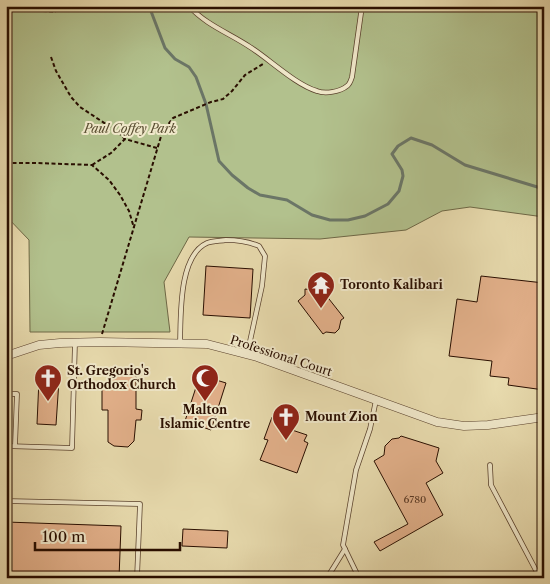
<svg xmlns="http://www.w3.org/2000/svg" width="550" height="584" font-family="'Libre Caslon Text',serif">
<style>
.green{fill:#b2c18d;stroke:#6e6846}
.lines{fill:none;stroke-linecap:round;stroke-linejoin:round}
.stream{stroke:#6b7667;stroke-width:3}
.building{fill:#e2b08a;stroke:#290e00}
.service-casing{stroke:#59412c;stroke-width:5.5}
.minor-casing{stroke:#59412c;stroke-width:9}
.path{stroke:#290e00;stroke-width:2;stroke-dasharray:4 2.5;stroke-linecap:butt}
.service{stroke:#f0e8ca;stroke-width:4}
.minor{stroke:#f0e8ca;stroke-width:8}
.labels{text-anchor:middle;stroke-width:4;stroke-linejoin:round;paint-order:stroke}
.number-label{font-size:10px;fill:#573622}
.park-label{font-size:12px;font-style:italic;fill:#594d31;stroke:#f0e8ca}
.poi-label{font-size:12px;font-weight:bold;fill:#290e00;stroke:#f0e8ca;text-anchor:start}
.street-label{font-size:12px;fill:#290e00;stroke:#f0e8ca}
</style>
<rect width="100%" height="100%" fill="#e8dbae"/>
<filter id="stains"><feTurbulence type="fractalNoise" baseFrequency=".004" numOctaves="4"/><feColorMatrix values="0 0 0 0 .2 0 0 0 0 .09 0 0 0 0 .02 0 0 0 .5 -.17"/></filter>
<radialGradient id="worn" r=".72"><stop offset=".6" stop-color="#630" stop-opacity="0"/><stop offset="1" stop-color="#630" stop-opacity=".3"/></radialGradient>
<path class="green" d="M 6,6 L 544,6 L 544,217 L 470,207 L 442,211 L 406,230 L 320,239 L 189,237 L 164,282 L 170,332 L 30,332 L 29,240 L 6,216 Z"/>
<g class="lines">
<path class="stream" d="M 149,6 L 165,48 L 175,59 L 189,67 L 196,77 L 206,104 L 219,161 L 232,175 L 248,188 L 260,195 L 287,200 L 312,215 L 330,220 L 348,220 L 365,216 L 388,204 L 399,191 L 403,176 L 402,170 L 392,154 L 398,146 L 411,138 L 432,145 L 465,165 L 544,189"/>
</g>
<g class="building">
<path d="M 206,266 L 253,269 L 250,318 L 203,315 Z"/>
<path d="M 481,276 L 544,283 L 544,390 L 508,385 L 509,378 L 490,376 L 492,361 L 449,356 L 457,299 L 477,302 Z"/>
<path d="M 318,285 L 344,318 L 341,320 L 339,329 L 335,333 L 326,332 L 323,334 L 298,301 L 305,295 L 305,289 L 312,290 Z"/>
<path d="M 109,369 L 136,370 L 136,409 L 142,410 L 141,420 L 136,420 L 134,441 L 128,447 L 114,446 L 108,442 L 108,410 L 102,410 L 102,383 L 109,384 Z"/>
<path d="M 200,375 L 226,383 L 211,430 L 185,421 Z"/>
<path d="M 39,379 L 59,380 L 56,425 L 37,424 Z"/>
<path d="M 286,407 L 299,412 L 292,430 L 307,435 L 304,441 L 308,443 L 297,473 L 260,460 L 268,440 L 264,439 L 272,417 L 280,420 Z"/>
<path d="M 401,436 L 439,448 L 436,461 L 443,473 L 426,483 L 443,515 L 380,551 L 374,542 L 408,524 L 374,461 L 384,455 L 385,446 L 392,439 L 399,438 Z"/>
<path d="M 6,522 L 121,526 L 119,578 L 6,578 Z"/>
<path d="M 183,529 L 228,531 L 227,548 L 182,546 Z"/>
</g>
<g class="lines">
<g class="service-casing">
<g id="service">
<path d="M 189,6 C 206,25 229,33 250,47 C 269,59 296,85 317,91 C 325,94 340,92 347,86 C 350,84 351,80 352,77 L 362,6"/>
<path d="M 180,344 C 181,317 178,256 207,243 C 212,241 220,241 226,240 C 238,240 247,241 259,246 L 265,256 L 262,286 L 247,355"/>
<path d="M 6,394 L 17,394 L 15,446"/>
<path d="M 6,446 L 72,448 L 75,342"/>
<path d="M 490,465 L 491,485 L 540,578"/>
<path d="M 6,501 L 140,504 L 137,578"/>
<path d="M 327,578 L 345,549"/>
<path d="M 359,578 L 343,545 L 356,470 L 370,429 L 376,400"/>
</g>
</g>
<g class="minor-casing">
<path id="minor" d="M 6,356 L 39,345 L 60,343 L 100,342 L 207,344 L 257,357 L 437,422 L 464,426 L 488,425 L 544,417"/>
</g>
<g class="path">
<path d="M 39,6 L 42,11 L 56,12"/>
<path d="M 51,57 L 56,71 L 71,97 L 80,107 L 118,132 L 125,139 L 157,148"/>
<path d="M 6,163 L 38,163 L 92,165 L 109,180 L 120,195 L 129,211 L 134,228"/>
<path d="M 92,165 L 111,153 L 125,139"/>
<path d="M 102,334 L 162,133 L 173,118 L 211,102 L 223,99 L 232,91 L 245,75 L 263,64"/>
</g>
<use href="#service" class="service"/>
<use href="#minor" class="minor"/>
</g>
<defs>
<g id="temple-pin" transform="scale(1.4375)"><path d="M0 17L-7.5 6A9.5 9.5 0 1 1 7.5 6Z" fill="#8f2418" stroke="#f0e8ca"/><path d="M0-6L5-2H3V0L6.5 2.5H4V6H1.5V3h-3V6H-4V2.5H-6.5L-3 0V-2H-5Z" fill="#fff"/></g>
<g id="church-pin" transform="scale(1.4375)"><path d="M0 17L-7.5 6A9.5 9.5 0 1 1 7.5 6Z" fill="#8f2418" stroke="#f0e8ca"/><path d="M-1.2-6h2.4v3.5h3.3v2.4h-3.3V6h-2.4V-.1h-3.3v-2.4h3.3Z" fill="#fff"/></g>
<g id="mosque-pin" transform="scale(1.4375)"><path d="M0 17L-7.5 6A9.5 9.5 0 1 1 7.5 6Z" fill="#8f2418" stroke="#f0e8ca"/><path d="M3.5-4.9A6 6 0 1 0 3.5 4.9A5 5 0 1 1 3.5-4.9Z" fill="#fff"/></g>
</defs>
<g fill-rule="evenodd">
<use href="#temple-pin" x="321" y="285"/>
<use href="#church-pin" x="48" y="378"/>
<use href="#mosque-pin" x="205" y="378"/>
<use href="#church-pin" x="286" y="417"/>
</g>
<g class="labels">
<g class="number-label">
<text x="415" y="503">6780</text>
</g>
<g class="park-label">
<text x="130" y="133">Paul Coffey Park</text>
</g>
<g class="poi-label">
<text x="340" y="289">Toronto Kalibari</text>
<text x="67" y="375">St. Gregorio's<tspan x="67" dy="14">Orthodox Church</tspan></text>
<text x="205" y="414" text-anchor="middle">Malton<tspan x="205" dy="14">Islamic Centre</tspan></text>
<text x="305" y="421">Mount Zion</text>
</g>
<g class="street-label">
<text transform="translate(281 356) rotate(18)" y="4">Professional Court</text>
</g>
</g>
<rect width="550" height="584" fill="none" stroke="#e8dbae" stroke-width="25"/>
<rect x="8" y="8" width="535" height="569" fill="none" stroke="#290e00" stroke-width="2.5"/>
<rect x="12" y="12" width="525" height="559" fill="none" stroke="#290e00"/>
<path d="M35 542v8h145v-8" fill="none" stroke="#290e00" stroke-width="2.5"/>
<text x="42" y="542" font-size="15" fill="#290e00" stroke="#f0e8ca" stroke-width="4" paint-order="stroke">100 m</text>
<rect width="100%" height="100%" filter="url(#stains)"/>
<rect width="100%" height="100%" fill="url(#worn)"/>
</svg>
